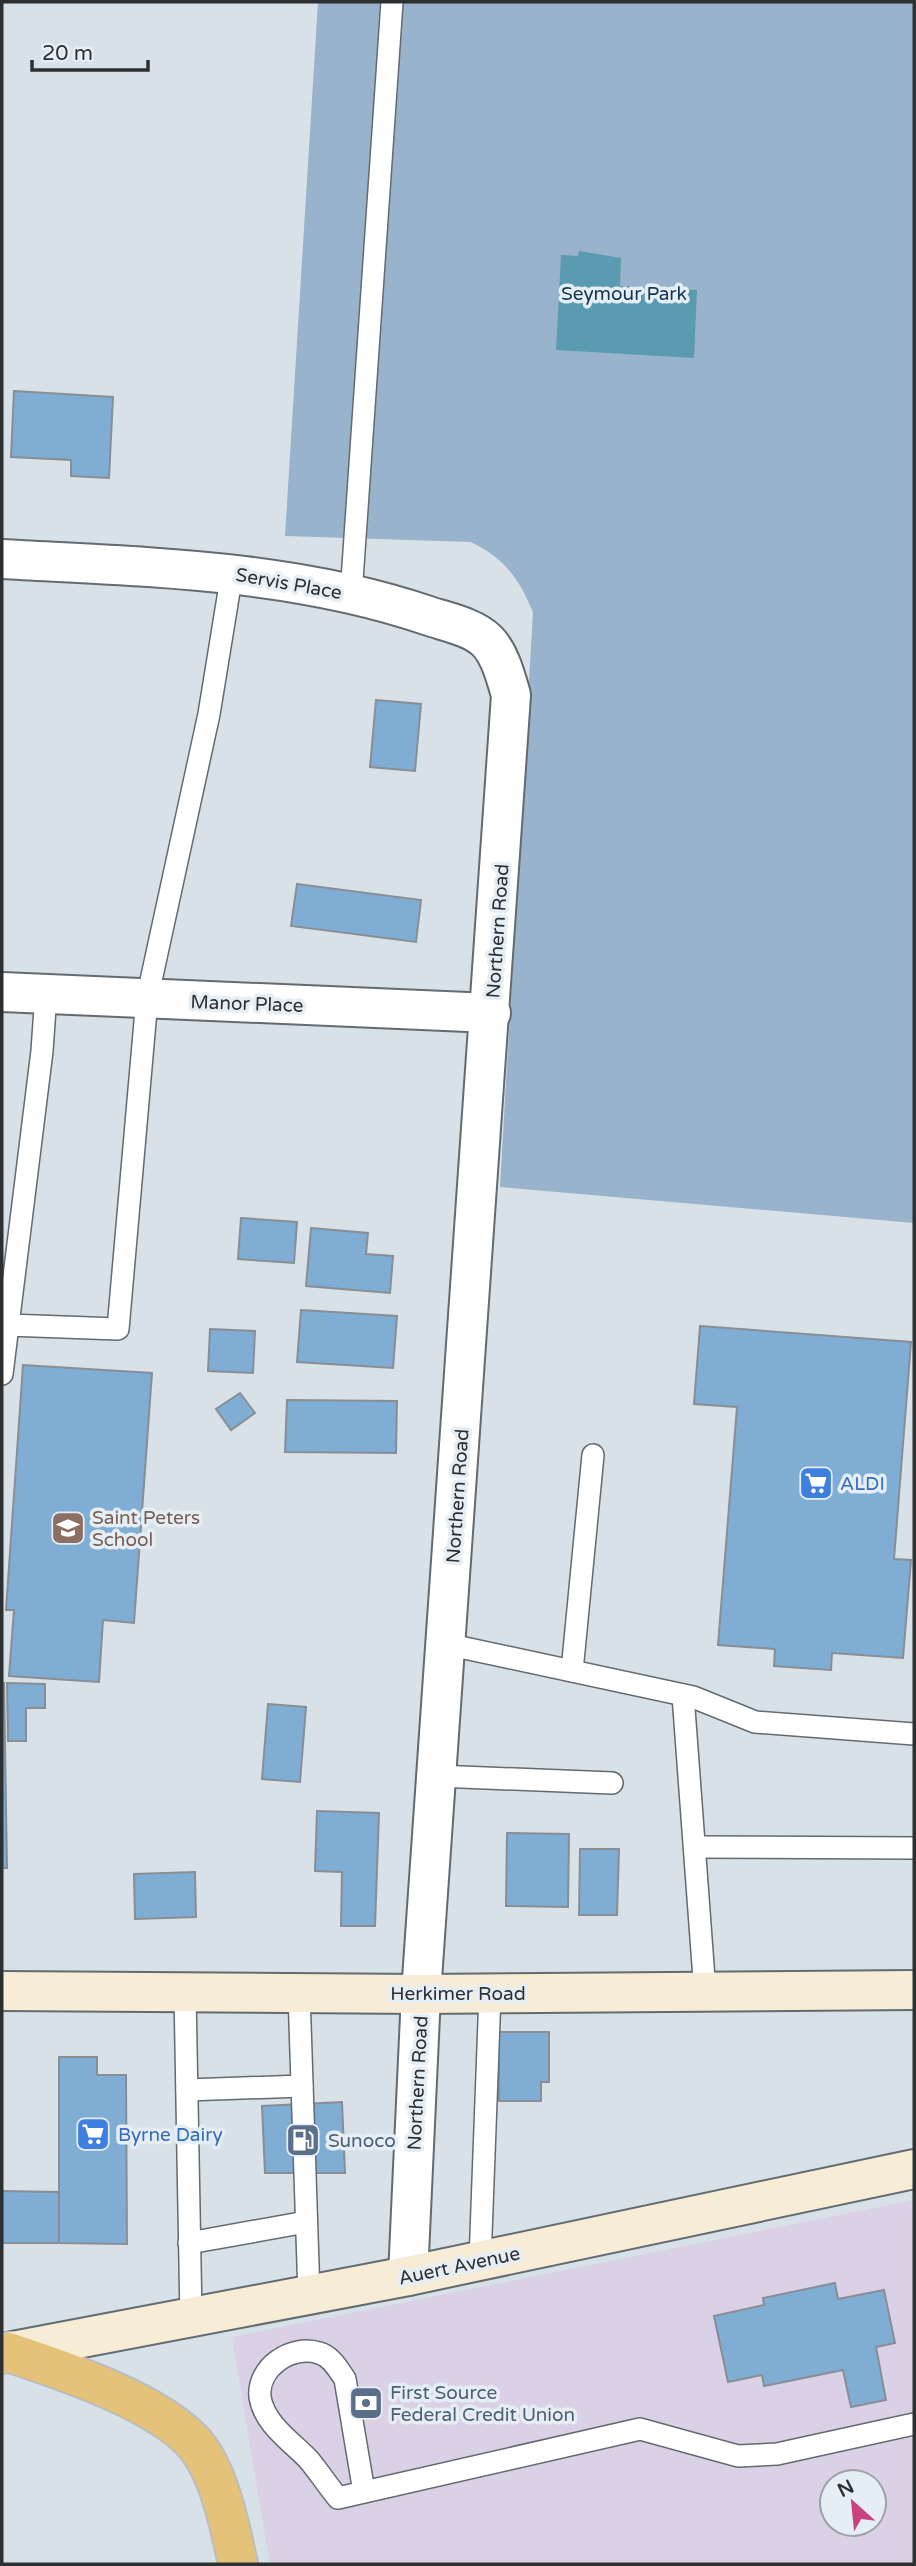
<svg xmlns="http://www.w3.org/2000/svg" width="916" height="2566" font-family="'Varela Round',sans-serif">
<style>
.commercial{fill:#dbd1e6;fill-rule:evenodd}
.green{fill:#98b3cb}
.water{fill:#5a9bb1}
.building{fill:#80add4;stroke:#878e95;stroke-width:2}
.lines{fill:none;stroke-linecap:round;stroke-linejoin:round}
.lane-casing{stroke:#636a70;stroke-width:24}
.street-casing{stroke:#636a70;stroke-width:42}
.secondary-casing{stroke:#636a70;stroke-width:42}
.highway-casing{stroke:#bbbdbd;stroke-width:42}
.lane{stroke:#fff;stroke-width:21}
.street{stroke:#fff;stroke-width:38}
.secondary{stroke:#f7edd7;stroke-width:38}
.highway{stroke:#e5c279;stroke-width:38}
.labels{text-anchor:middle;stroke-width:7;stroke-linejoin:round;paint-order:stroke}
.park-label{font-size:19px;fill:#123651;stroke:#e6eef5}
.street-label{font-size:19px;fill:#2c3032;stroke:#e6eef5}
.shop-label{font-size:19px;fill:#366cbe;stroke:#e6eef5;text-anchor:start}
.education-label{font-size:19px;fill:#785e54;stroke:#e6eef5;text-anchor:start}
.service-label{font-size:19px;fill:#4e5e75;stroke:#e6eef5;text-anchor:start}
</style>
<rect width="100%" height="100%" fill="#d8e1e8"/>
<path class="commercial" d="M 914,2200 L 914,2564 L 270,2564 L 232,2337 ZM 832,2482 L 874,2482 L 874,2524 L 832,2524 Z"/>
<path class="green" d="M 318,2 L 914,2 L 914,1223 L 500,1187 L 533,612 C 518,577 506,560 471,542 L 285,536 Z"/>
<path class="water" d="M 579,251 L 621,258 L 620,286 L 697,290 L 694,358 L 556,350 L 561,255 L 578,256 Z"/>
<g class="building">
<path d="M 14,391 L 113,397 L 109,478 L 71,476 L 71,460 L 11,457 Z"/>
<path d="M 376,700 L 421,704 L 415,771 L 370,767 Z"/>
<path d="M 297,884 L 421,900 L 416,942 L 291,926 Z"/>
<path d="M 241,1218 L 297,1222 L 294,1263 L 238,1259 Z"/>
<path d="M 311,1228 L 368,1233 L 366,1254 L 393,1256 L 390,1293 L 306,1286 Z"/>
<path d="M 301,1310 L 397,1316 L 393,1368 L 297,1362 Z"/>
<path d="M 700,1326 L 911,1342 L 894,1559 L 911,1560 L 903,1658 L 832,1653 L 831,1670 L 774,1666 L 775,1649 L 718,1645 L 737,1407 L 694,1404 Z"/>
<path d="M 210,1329 L 255,1331 L 253,1373 L 208,1371 Z"/>
<path d="M 23,1365 L 152,1373 L 134,1623 L 103,1620 L 99,1682 L 9,1676 L 14,1610 L 6,1610 Z"/>
<path d="M 240,1393 L 255,1413 L 231,1430 L 216,1409 Z"/>
<path d="M 287,1400 L 397,1401 L 396,1453 L 285,1452 Z"/>
<path d="M 2,1683 L 4,1683 L 7,1868 L 2,1868 Z"/>
<path d="M 7,1683 L 45,1684 L 45,1708 L 26,1708 L 26,1741 L 8,1741 Z"/>
<path d="M 268,1704 L 306,1707 L 300,1782 L 262,1779 Z"/>
<path d="M 317,1811 L 379,1813 L 375,1926 L 341,1926 L 342,1872 L 315,1871 Z"/>
<path d="M 507,1833 L 569,1834 L 568,1907 L 506,1906 Z"/>
<path d="M 580,1849 L 619,1849 L 617,1915 L 579,1915 Z"/>
<path d="M 195,1872 L 196,1917 L 135,1919 L 134,1874 Z"/>
<path d="M 499,2032 L 549,2032 L 549,2082 L 541,2082 L 541,2101 L 499,2101 Z"/>
<path d="M 59,2057 L 97,2057 L 97,2075 L 126,2075 L 127,2244 L 59,2243 Z"/>
<path d="M 342,2102 L 345,2173 L 265,2173 L 262,2106 Z"/>
<path d="M 2,2191 L 59,2192 L 59,2243 L 2,2243 Z"/>
<path d="M 835,2283 L 838,2299 L 884,2290 L 895,2343 L 876,2347 L 886,2400 L 851,2407 L 843,2370 L 764,2386 L 762,2375 L 728,2382 L 714,2316 L 764,2305 L 763,2298 Z"/>
<path d="M 371,2391 L 376,2411 L 361,2414 L 356,2394 Z"/>
</g>
<g class="lines">
<g class="lane-casing">
<g id="lane">
<path d="M 351,595 L 392,2"/>
<path d="M 8,1325 L 42,1051 L 46,994"/>
<path d="M 2,1374 L 8,1325 L 118,1329 L 147,999 L 209,714 L 232,573"/>
<path d="M 446,1644 L 693,1697 L 755,1722 L 914,1734"/>
<path d="M 572,1671 L 593,1455"/>
<path d="M 683,1695 L 705,1992"/>
<path d="M 437,1776 L 612,1783"/>
<path d="M 695,1847 L 914,1848"/>
<path d="M 185,1992 L 191,2318"/>
<path d="M 299,1993 L 309,2295"/>
<path d="M 187,2090 L 302,2086"/>
<path d="M 189,2243 L 306,2222"/>
<path d="M 480,2261 L 490,1994"/>
<path d="M 364,2492 L 345,2379 C 338,2369 331,2356 319,2353 C 291,2344 257,2368 260,2397 C 264,2424 292,2442 309,2460 C 319,2472 328,2486 338,2498 L 640,2429 L 738,2456 L 777,2454 L 914,2424"/>
</g>
</g>
<g class="street-casing">
<g id="street">
<path d="M 2,559 C 145,567 292,569 429,616 C 447,622 473,627 487,641 C 500,654 506,678 511,695 L 421,1994 L 408,2276"/>
<path d="M 2,992 L 491,1013"/>
</g>
</g>
<g class="secondary-casing">
<g id="secondary">
<path d="M 2,1991 L 421,1994 L 914,1990"/>
<path d="M 8,2352 L 408,2276 L 914,2169"/>
</g>
</g>
<g class="highway-casing">
<path id="highway" d="M 2,2354 L 8,2352 C 62,2370 157,2401 195,2444 C 220,2474 230,2527 238,2564"/>
</g>
<use href="#lane" class="lane"/>
<use href="#street" class="street"/>
<use href="#secondary" class="secondary"/>
<use href="#highway" class="highway"/>
</g>
<defs>
<g id="supermarket-square" transform="scale(1.75)"><rect x="-9" y="-9" width="18" height="18" rx="4" fill="#3f7fe0" stroke="#e6eef5"/><path d="M-6-5.5h2.5l.6 2H6L4.5 2H-2.5L-4.4-4H-6ZM-1.5 3.2a1.3 1.3 0 1 0 .1 0ZM3 3.2a1.3 1.3 0 1 0 .1 0Z" fill="#fff"/></g>
<g id="school-square" transform="scale(1.75)"><rect x="-9" y="-9" width="18" height="18" rx="4" fill="#8d6e63" stroke="#e6eef5"/><path d="M0-5L7-2L0 1L-7-2ZM-4 1L0 2.5L4 1V4Q0 6-4 4Z" fill="#fff"/></g>
<g id="fuel-square" transform="scale(1.75)"><rect x="-9" y="-9" width="18" height="18" rx="4" fill="#5c6f8a" stroke="#e6eef5"/><path d="M-5.5-6h7V0h2V4h1.3V-2.5L3-4.5l.8-.8L6-3V5H2.5V1h-1V6h-7ZM-4.2-4.7v3.2H.2V-4.7Z" fill="#fff"/></g>
<g id="bank-square" transform="scale(1.75)"><rect x="-9" y="-9" width="18" height="18" rx="4" fill="#5c6f8a" stroke="#e6eef5"/><path d="M-6-4H6V4H-6ZM0-2.3a2.3 2.3 0 1 0 0 4.6a2.3 2.3 0 1 0 0-4.6Z" fill="#fff"/></g>
</defs>
<g fill-rule="evenodd">
<use href="#supermarket-square" x="816" y="1483"/>
<use href="#school-square" x="68" y="1528"/>
<use href="#supermarket-square" x="93" y="2134"/>
<use href="#fuel-square" x="303" y="2140"/>
<use href="#bank-square" x="366" y="2403"/>
</g>
<g class="labels">
<g class="park-label">
<text x="624" y="300">Seymour Park</text>
</g>
<g class="street-label">
<text transform="translate(289 583) rotate(10)" y="7">Servis Place</text>
<text transform="translate(497 931) rotate(-86)" y="7">Northern Road</text>
<text transform="translate(247 1003) rotate(2)" y="7">Manor Place</text>
<text transform="translate(457 1496) rotate(-86)" y="7">Northern Road</text>
<text x="458" y="2000">Herkimer Road</text>
<text transform="translate(417 2083) rotate(-87)" y="7">Northern Road</text>
<text transform="translate(459 2265) rotate(-12)" y="7">Auert Avenue</text>
</g>
<g class="shop-label">
<text x="840" y="1490">ALDI</text>
<text x="118" y="2141">Byrne Dairy</text>
</g>
<g class="education-label">
<text x="92" y="1524">Saint Peters<tspan x="92" dy="22">School</tspan></text>
</g>
<g class="service-label">
<text x="328" y="2147">Sunoco</text>
<text x="390" y="2399">First Source<tspan x="390" dy="22">Federal Credit Union</tspan></text>
</g>
</g>
<rect width="916" height="2566" fill="none" stroke="#2c3032" stroke-width="7"/>
<g transform="translate(853 2503) rotate(333)"><circle r="33" fill="#e6eef5" stroke="#9ca2a7" stroke-width="2"/>
<path d="M0-5L12 26L0 18L-12 26Z" fill="#c9417e"/>
<text y="-10" font-size="19" font-weight="bold" text-anchor="middle" fill="#2c3032">N</text>
</g>
<path d="M32 60v10h116v-10" fill="none" stroke="#2c3032" stroke-width="3.5"/>
<text x="42" y="60" font-size="21" fill="#2c3032" stroke="#e6eef5" stroke-width="5" paint-order="stroke">20 m</text>
</svg>
